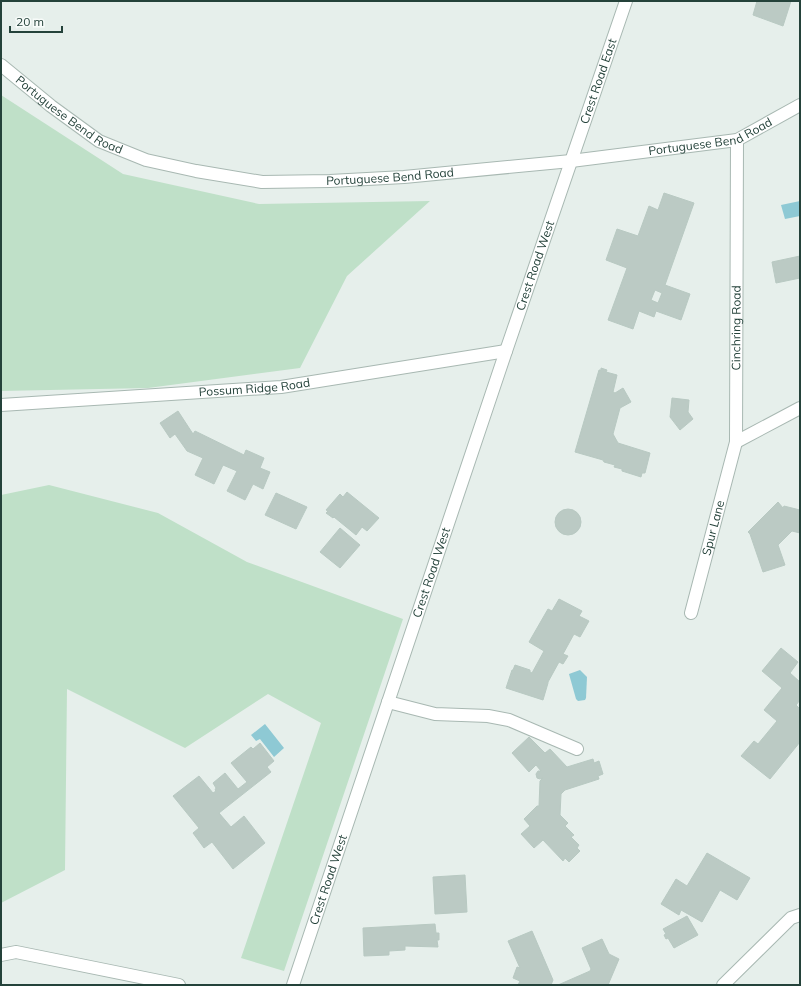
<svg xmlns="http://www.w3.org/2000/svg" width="801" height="986" font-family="Mulish,sans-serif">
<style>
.green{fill:#bfe0c8}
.water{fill:#8ec9d4}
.building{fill:#bbcac4;stroke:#b8c9c2;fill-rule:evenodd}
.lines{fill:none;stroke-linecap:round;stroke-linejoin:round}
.minor-casing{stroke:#a8b8b2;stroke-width:14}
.minor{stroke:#fff;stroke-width:12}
.labels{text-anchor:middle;stroke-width:3.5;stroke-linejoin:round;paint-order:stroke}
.street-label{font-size:12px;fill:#24423a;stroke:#f7fbf9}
</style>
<rect width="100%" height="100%" fill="#e6efeb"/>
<g class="green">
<path d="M 1,95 L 123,174 L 259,204 L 430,201 L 347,276 L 300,368 L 148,388 L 1,391 Z"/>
<path d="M 49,485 L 158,513 L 247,562 L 403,619 L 284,971 L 241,958 L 321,723 L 268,694 L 185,748 L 67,689 L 65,870 L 1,903 L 1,495 Z"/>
</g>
<g class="water">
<path d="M 800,201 L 800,216 L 785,219 L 781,205 Z"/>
<path d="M 580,670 L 587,677 L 586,698 L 585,700 L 578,701 L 576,699 L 569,674 Z"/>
<path d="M 265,724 L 284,748 L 274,757 L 260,739 L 256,741 L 251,735 Z"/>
</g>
<g class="building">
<path d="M 757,1 L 791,1 L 783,26 L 753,15 Z"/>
<path d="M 664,193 L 694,203 L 665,285 L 690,294 L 681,320 L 656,311 L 654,317 L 639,311 L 633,329 L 608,320 L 627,268 L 606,260 L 617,229 L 638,236 L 649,206 L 658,210 ZM 655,290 L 662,293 L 658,303 L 651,300 Z"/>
<path d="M 800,256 L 800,278 L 776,283 L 772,262 Z"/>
<path d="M 601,368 L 607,370 L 606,372 L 617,375 L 613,392 L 615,393 L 623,388 L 631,402 L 620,408 L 613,434 L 618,443 L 650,453 L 645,473 L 642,473 L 641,477 L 622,471 L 622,469 L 614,467 L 615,465 L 604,462 L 603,460 L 575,452 L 599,370 L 601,370 Z"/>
<path d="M 672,398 L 689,400 L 688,412 L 693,419 L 680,430 L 670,417 Z"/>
<path d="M 178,411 L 193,434 L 195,431 L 244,455 L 246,450 L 264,458 L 260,468 L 270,472 L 263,489 L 253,484 L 245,500 L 227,491 L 237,471 L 223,465 L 214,484 L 195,475 L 203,458 L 187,451 L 175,434 L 170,438 L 160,423 Z"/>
<path d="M 347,492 L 379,518 L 367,531 L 362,527 L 356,535 L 334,517 L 333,518 L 326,513 L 328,511 L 326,510 L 340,494 L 343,497 Z"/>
<path d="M 276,493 L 307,507 L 296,529 L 265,515 Z"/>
<path d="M 778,502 L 783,508 L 784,506 L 800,510 L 800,533 L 792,531 L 778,545 L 785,565 L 763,572 L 750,534 L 748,532 Z"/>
<circle cx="568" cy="522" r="13"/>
<path d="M 340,528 L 360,545 L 340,568 L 320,552 Z"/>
<path d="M 559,599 L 582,611 L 579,616 L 589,621 L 580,637 L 574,634 L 563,654 L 568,656 L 563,664 L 559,662 L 548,682 L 548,683 L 543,700 L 506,688 L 512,670 L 513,670 L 515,665 L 530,670 L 530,672 L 532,673 L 544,651 L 529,642 L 548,609 L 552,611 Z"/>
<path d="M 781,648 L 798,662 L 790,673 L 800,682 L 800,700 L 796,705 L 800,709 L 800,742 L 770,779 L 741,756 L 754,741 L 758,744 L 777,721 L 764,710 L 782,688 L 762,671 Z"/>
<path d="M 529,737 L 545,753 L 550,749 L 567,767 L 593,759 L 594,763 L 599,761 L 603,774 L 598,776 L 599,779 L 565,790 L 561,794 L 560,815 L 568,823 L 565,826 L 574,835 L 571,837 L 579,845 L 577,848 L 580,851 L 569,862 L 565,858 L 563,861 L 543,840 L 534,848 L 521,834 L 530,826 L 524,819 L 537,806 L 539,806 L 540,781 L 543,778 L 540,779 L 537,778 L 536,774 L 538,771 L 541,771 L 536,765 L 529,772 L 512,753 Z"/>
<path d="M 260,743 L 274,761 L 267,767 L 271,772 L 219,813 L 231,827 L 244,816 L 265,843 L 233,869 L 212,842 L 204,848 L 193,833 L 199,828 L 173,796 L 199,776 L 213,793 L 216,791 L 215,790 L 216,788 L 213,783 L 225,773 L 238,789 L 247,782 L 231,763 L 251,747 L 253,749 Z"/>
<path d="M 707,853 L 750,878 L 737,900 L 720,890 L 702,922 L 681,910 L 679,915 L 661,904 L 676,879 L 687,886 Z"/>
<path d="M 465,875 L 467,912 L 435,914 L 433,877 Z"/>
<path d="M 687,916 L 698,935 L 674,948 L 668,938 L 666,939 L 664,935 L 666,934 L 663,929 Z"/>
<path d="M 435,924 L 436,933 L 439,933 L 439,940 L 437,940 L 438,947 L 405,946 L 405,950 L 389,951 L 389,955 L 364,956 L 363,928 Z"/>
<path d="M 532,931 L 553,980 L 551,985 L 518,985 L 520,981 L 513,978 L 517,967 L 520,968 L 508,941 Z"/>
<path d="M 602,939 L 609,954 L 619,959 L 608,985 L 558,985 L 590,971 L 591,969 L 582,948 Z"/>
</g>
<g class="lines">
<g class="minor-casing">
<g id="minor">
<path id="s1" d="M 1,65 L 51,106 L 99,141 L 146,160 L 196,171 L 262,182 L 330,181 L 404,177 L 571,161 L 737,140 L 800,105"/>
<path id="s2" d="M 1,405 L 281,387 L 506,351"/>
<path d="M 736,442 L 800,408"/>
<path id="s3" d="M 691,613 L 736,442 L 737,140"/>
<path d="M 388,702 L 435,714 L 488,716 L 509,720 L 577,749"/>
<path d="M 1,955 L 16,952 L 179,985"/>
<path id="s4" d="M 293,985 L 506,351 L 626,1"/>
<path d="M 723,985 L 791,918 L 800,915"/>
</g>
</g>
<use href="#minor" class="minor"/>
</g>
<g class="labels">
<g class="street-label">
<text dy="4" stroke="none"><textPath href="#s4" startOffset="954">Crest Road East</textPath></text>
<text dy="4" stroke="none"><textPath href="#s1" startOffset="85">Portuguese Bend Road</textPath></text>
<text dy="4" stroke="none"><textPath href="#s1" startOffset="745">Portuguese Bend Road</textPath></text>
<text dy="4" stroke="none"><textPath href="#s1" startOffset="421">Portuguese Bend Road</textPath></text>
<text dy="4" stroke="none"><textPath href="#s4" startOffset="759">Crest Road West</textPath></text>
<text dy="4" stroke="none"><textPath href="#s3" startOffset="291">Cinchring Road</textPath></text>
<text dy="4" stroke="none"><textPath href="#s2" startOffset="254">Possum Ridge Road</textPath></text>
<text dy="4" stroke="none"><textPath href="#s3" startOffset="88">Spur Lane</textPath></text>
<text dy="4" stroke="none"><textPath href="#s4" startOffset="435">Crest Road West</textPath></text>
<text dy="4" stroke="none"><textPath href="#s4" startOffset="111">Crest Road West</textPath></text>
</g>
</g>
<rect width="801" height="986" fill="none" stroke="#24423a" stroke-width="4"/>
<path d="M10 26v6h52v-6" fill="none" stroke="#24423a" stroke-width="2"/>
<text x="16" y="26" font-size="12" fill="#24423a" stroke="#f7fbf9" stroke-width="3" paint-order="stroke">20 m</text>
</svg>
